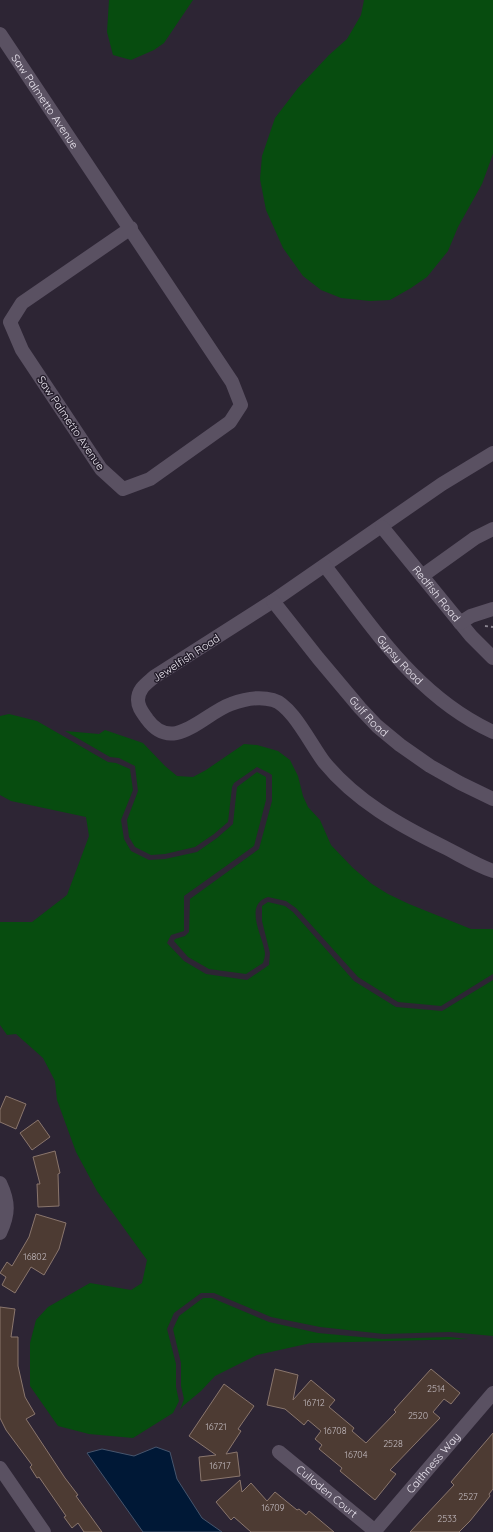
<svg xmlns="http://www.w3.org/2000/svg" width="493" height="1532" font-family="Quicksand,sans-serif">
<style>
.green{fill:#074c0f}
.water{fill:#001836;stroke:#46556d}
.building{fill:#4d3b33;stroke:#8a766d}
.lines{fill:none;stroke-linecap:round;stroke-linejoin:round}
.path{stroke:#89838f;stroke-width:2;stroke-dasharray:3 3;stroke-linecap:butt}
.minor{stroke:#5a5162;stroke-width:14}
.labels{text-anchor:middle;stroke-width:3;stroke-linejoin:round;paint-order:stroke}
.number-label{font-size:9px;fill:#c2babf}
.street-label{font-size:11px;fill:#e9e4ee;stroke:#231c2a}
</style>
<rect width="100%" height="100%" fill="#2d2534"/>
<g class="green">
<path d="M 109,0 L 193,0 L 164,43 L 154,50 L 131,60 L 113,55 L 107,32 Z"/>
<path d="M 364,0 L 493,0 L 493,154 L 482,184 L 458,227 L 448,251 L 427,277 L 411,288 L 390,300 L 370,301 L 341,298 L 321,290 L 303,276 L 283,248 L 266,210 L 260,179 L 262,156 L 275,118 L 298,88 L 329,55 L 347,39 L 361,15 Z"/>
<path d="M 9,714 L 37,721 L 108,762 L 116,763 L 130,769 L 133,790 L 121,820 L 124,839 L 131,851 L 149,860 L 165,859 L 197,852 L 217,838 L 233,824 L 237,787 L 257,772 L 266,777 L 266,800 L 254,846 L 184,896 L 184,931 L 171,935 L 167,943 L 184,961 L 206,974 L 247,980 L 269,965 L 270,953 L 262,921 L 262,906 L 268,902 L 285,906 L 293,912 L 354,981 L 396,1007 L 442,1011 L 493,980 L 493,1336 L 450,1332 L 384,1334 L 320,1327 L 271,1317 L 214,1293 L 201,1293 L 174,1313 L 167,1329 L 176,1364 L 176,1387 L 179,1401 L 173,1413 L 133,1438 L 89,1434 L 58,1426 L 30,1386 L 30,1343 L 36,1320 L 48,1307 L 90,1283 L 131,1290 L 142,1283 L 147,1260 L 97,1191 L 76,1152 L 57,1100 L 55,1081 L 43,1058 L 16,1034 L 7,1035 L 0,1025 L 0,922 L 32,922 L 67,895 L 89,836 L 86,817 L 11,801 L 0,795 L 0,716 Z"/>
<path d="M 105,730 L 143,743 L 165,766 L 177,776 L 193,777 L 206,770 L 244,744 L 257,745 L 278,751 L 290,760 L 298,776 L 303,796 L 308,807 L 320,820 L 331,845 L 353,868 L 372,884 L 388,894 L 409,904 L 471,929 L 493,929 L 493,974 L 441,1006 L 398,1002 L 358,977 L 296,908 L 286,901 L 268,897 C 243,905 263,936 265,953 C 265,956 264,960 263,963 L 246,974 L 209,969 L 188,957 L 174,941 L 175,939 L 185,936 L 189,932 L 190,899 L 259,849 L 272,801 L 272,775 L 269,773 L 257,767 L 234,783 L 232,787 L 228,822 L 214,834 L 195,847 L 165,854 L 151,855 L 135,847 L 129,837 L 127,820 L 138,791 L 135,766 L 119,758 L 110,757 L 65,731 L 99,734 Z"/>
<path d="M 203,1298 L 212,1298 L 269,1322 L 318,1333 L 382,1339 L 449,1337 L 468,1339 L 311,1343 L 257,1355 L 215,1376 L 201,1391 L 183,1406 L 180,1410 L 184,1399 L 181,1386 L 181,1363 L 173,1329 L 179,1316 Z"/>
</g>
<path class="water" d="M 156,1447 L 170,1452 L 177,1479 L 202,1518 L 222,1532 L 143,1532 L 87,1453 L 102,1449 L 134,1456 Z"/>
<g class="building">
<path d="M 6,1096 L 26,1104 L 16,1129 L 0,1122 L 0,1110 Z"/>
<path d="M 38,1120 L 50,1137 L 32,1150 L 20,1133 Z"/>
<path d="M 55,1151 L 60,1173 L 58,1174 L 59,1206 L 38,1207 L 37,1184 L 40,1184 L 33,1157 Z"/>
<path d="M 36,1214 L 66,1223 L 59,1249 L 44,1275 L 31,1267 L 15,1293 L 2,1285 L 6,1277 L 0,1273 L 7,1262 L 12,1266 L 29,1237 Z"/>
<path d="M 0,1307 L 15,1309 L 11,1337 L 18,1337 L 18,1366 L 25,1397 L 35,1414 L 26,1419 L 65,1478 L 78,1495 L 76,1496 L 102,1532 L 84,1532 L 78,1523 L 72,1528 L 64,1517 L 66,1516 L 39,1477 L 37,1478 L 30,1467 L 32,1465 L 6,1430 L 0,1418 Z"/>
<path d="M 275,1369 L 298,1375 L 293,1400 L 311,1380 L 335,1400 L 329,1407 L 354,1428 L 352,1431 L 366,1443 L 396,1412 L 394,1410 L 431,1369 L 460,1393 L 451,1404 L 444,1399 L 433,1412 L 440,1418 L 390,1470 L 396,1474 L 375,1500 L 340,1471 L 342,1468 L 319,1449 L 322,1445 L 315,1439 L 321,1431 L 308,1420 L 304,1425 L 285,1409 L 267,1405 Z"/>
<path d="M 224,1384 L 254,1406 L 238,1429 L 241,1431 L 226,1454 L 237,1452 L 240,1476 L 201,1481 L 199,1457 L 216,1455 L 189,1436 Z"/>
<path d="M 493,1433 L 493,1489 L 489,1494 L 490,1496 L 470,1521 L 459,1532 L 410,1532 L 454,1485 L 451,1482 Z"/>
<path d="M 240,1480 L 242,1492 L 251,1483 L 267,1501 L 275,1492 L 297,1510 L 299,1509 L 306,1515 L 309,1511 L 334,1532 L 251,1532 L 234,1517 L 231,1520 L 216,1502 Z"/>
</g>
<g class="lines">
<path class="path" d="M 485,626 L 493,627"/>
<g class="minor">
<path id="s1" d="M 0,34 L 232,382 L 241,405 L 230,422 L 150,479 L 123,489 L 101,469 L 22,350 L 10,322 L 22,303 L 131,228"/>
<path d="M 493,453 L 442,484 L 273,601 L 154,677 C 146,684 138,689 138,700 C 138,708 143,713 147,719 C 173,755 203,714 231,704 C 244,699 259,696 273,700 C 292,705 311,745 324,762 C 356,801 399,825 444,847 C 460,855 476,865 493,871"/>
<path id="s2" d="M 382,527 L 471,636 L 493,658"/>
<path id="s3" d="M 325,566 C 375,630 417,697 493,732"/>
<path d="M 422,576 L 475,538 L 493,529"/>
<path id="s4" d="M 273,601 L 318,658 L 360,708 L 377,726 L 400,745 L 430,766 L 460,783 L 493,799"/>
<path d="M 460,623 L 471,616 L 493,609"/>
<path d="M 0,1183 C 9,1202 9,1214 0,1233"/>
<path id="s5" d="M 279,1452 L 375,1531"/>
<path d="M 0,1468 L 44,1532"/>
<path id="s6" d="M 374,1532 L 493,1393"/>
</g>
</g>
<g class="labels">
<g class="number-label">
<text x="35" y="1260">16802</text>
<text x="436" y="1392">2514</text>
<text x="314" y="1406">16712</text>
<text x="418" y="1419">2520</text>
<text x="216" y="1430">16721</text>
<text x="335" y="1434">16708</text>
<text x="393" y="1447">2528</text>
<text x="356" y="1458">16704</text>
<text x="220" y="1469">16717</text>
<text x="468" y="1500">2527</text>
<text x="273" y="1511">16709</text>
<text x="447" y="1522">2533</text>
</g>
<g class="street-label">
<text dy="4" stroke="none"><textPath href="#s1" startOffset="81">Saw Palmetto Avenue</textPath></text>
<text transform="translate(71 423) rotate(56)" y="4">Saw Palmetto Avenue</text>
<text dy="4" stroke="none"><textPath href="#s2" startOffset="86">Redfish Road</textPath></text>
<text transform="translate(186 658) rotate(-33)" y="4">Jewelfish Road</text>
<text dy="4" stroke="none"><textPath href="#s3" startOffset="120">Gypsy Road</textPath></text>
<text dy="4" stroke="none"><textPath href="#s4" startOffset="150">Gulf Road</textPath></text>
<text dy="4" stroke="none"><textPath href="#s6" startOffset="91">Caithness Way</textPath></text>
<text dy="4" stroke="none"><textPath href="#s5" startOffset="62">Culloden Court</textPath></text>
</g>
</g>
</svg>
